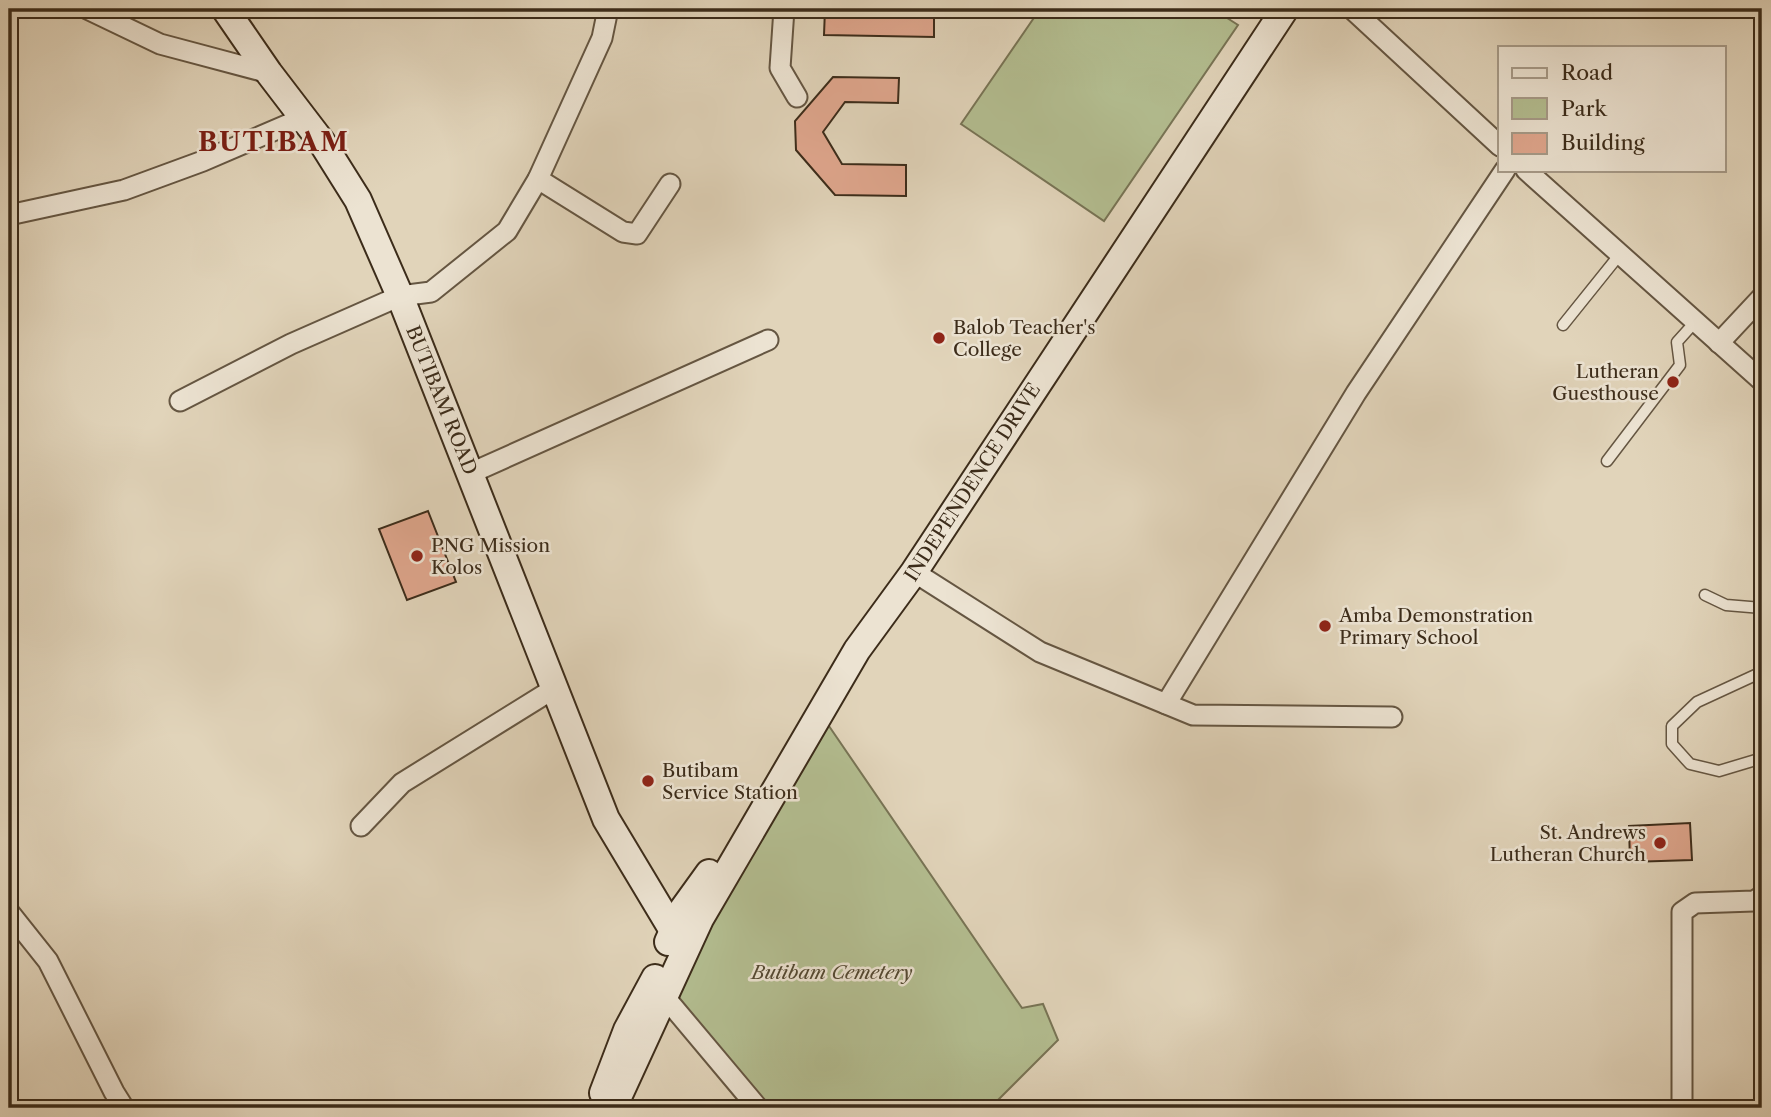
<svg xmlns="http://www.w3.org/2000/svg" width="1771" height="1117" font-family="'Libre Caslon Text',serif">
<style>
.green{fill:#b3bd90;stroke:#787455;stroke-width:2}
.building{fill:#dfa68d;stroke:#3c2c1a;stroke-width:2}
.lines{fill:none;stroke-linecap:round;stroke-linejoin:round}
.lane-casing{stroke:#655642;stroke-width:13}
.street-casing{stroke:#655642;stroke-width:23}
.secondary-casing{stroke:#3c2c1a;stroke-width:30}
.lane{stroke:#ece3d2;stroke-width:10}
.street{stroke:#ece3d2;stroke-width:19}
.secondary{stroke:#ece3d2;stroke-width:26}
.poi-dot{fill:#8f2418;stroke:#ece3d2;stroke-width:2.5}
.labels{text-anchor:middle;stroke-width:5;stroke-linejoin:round;paint-order:stroke}
.poi-label{font-size:19px;fill:#3c2c1a;stroke:#ece3d2;text-anchor:start}
.street-label{font-size:19px;fill:#3c2c1a;stroke:#ece3d2}
.park-label{font-size:19px;font-style:italic;fill:#544932;stroke:#ece3d2}
.district-label{font-size:26px;font-weight:bold;letter-spacing:2px;fill:#7a1f14;stroke:#ece3d2}
</style>
<rect width="100%" height="100%" fill="#e1d4ba"/>
<filter id="stains"><feTurbulence type="fractalNoise" baseFrequency=".00286" numOctaves="4"/><feColorMatrix values="0 0 0 0 .2 0 0 0 0 .09 0 0 0 0 .02 0 0 0 .5 -.17"/></filter>
<radialGradient id="worn" r=".72"><stop offset=".6" stop-color="#630" stop-opacity="0"/><stop offset="1" stop-color="#630" stop-opacity=".3"/></radialGradient>
<g class="green">
<path d="M 1040,9 L 1213,9 L 1238,25 L 1104,221 L 961,124 Z"/>
<path d="M 818,710 L 1022,1008 L 1043,1004 L 1058,1040 L 990,1108 L 764,1108 L 664,996 Z"/>
</g>
<g class="building">
<path d="M 825,9 L 934,9 L 934,37 L 824,35 Z"/>
<path d="M 833,77 L 899,78 L 898,103 L 845,102 L 823,132 L 842,164 L 906,165 L 906,196 L 835,195 L 796,150 L 795,121 Z"/>
<path d="M 428,511 L 456,582 L 407,600 L 379,529 Z"/>
<path d="M 1690,823 L 1692,860 L 1630,862 L 1629,826 Z"/>
</g>
<g class="lines">
<g class="lane-casing">
<g id="lane">
<path d="M 1563,325 L 1620,254"/>
<path d="M 1607,461 L 1680,365 L 1677,342 L 1695,322"/>
<path d="M 1705,595 L 1726,605 L 1762,608"/>
<path d="M 1762,672 L 1697,702 L 1672,726 L 1672,744 L 1690,764 L 1719,771 L 1759,759 L 1762,756"/>
</g>
</g>
<g class="street-casing">
<g id="street">
<path d="M 87,9 L 160,44 L 269,73"/>
<path d="M 784,9 L 780,68 L 797,97"/>
<path d="M 1352,9 L 1500,146"/>
<path d="M 1526,170 L 1762,381"/>
<path d="M 538,179 L 623,232 L 637,234 L 670,184"/>
<path d="M 9,215 L 124,190 L 203,161 L 303,118"/>
<path d="M 1719,343 L 1762,297"/>
<path d="M 180,401 L 291,344 L 400,296 L 431,292 L 507,231 L 538,179 L 602,38 L 608,9"/>
<path d="M 471,473 L 768,340"/>
<path d="M 914,572 L 1040,652 L 1193,715 L 1392,717"/>
<path d="M 1166,704 L 1356,393 L 1505,170"/>
<path d="M 361,826 L 402,783 L 555,688"/>
<path d="M 9,912 L 48,961 L 114,1092 L 124,1108"/>
<path d="M 664,996 L 758,1108"/>
<path d="M 1682,1108 L 1682,912 L 1695,903 L 1754,901 L 1762,896"/>
</g>
</g>
<g class="secondary-casing">
<g id="secondary">
<path d="M 225,9 L 269,73 L 321,141 L 358,200 L 400,296 L 606,819 L 672,929 L 688,943"/>
<path d="M 668,942 L 683,909 L 709,873"/>
<path d="M 603,1093 L 627,1030 L 655,978"/>
<path d="M 613,1108 L 700,919 L 857,650 L 914,572 L 1285,9"/>
</g>
</g>
<use href="#lane" class="lane"/>
<use href="#street" class="street"/>
<use href="#secondary" class="secondary"/>
</g>
<g class="poi-dot">
<circle cx="939" cy="338" r="7"/>
<circle cx="1673" cy="382" r="7"/>
<circle cx="417" cy="556" r="7"/>
<circle cx="1325" cy="626" r="7"/>
<circle cx="648" cy="781" r="7"/>
<circle cx="1660" cy="843" r="7"/>
</g>
<g class="labels">
<g class="poi-label">
<text x="953" y="334">Balob Teacher's<tspan x="953" dy="22">College</tspan></text>
<text x="1659" y="378" text-anchor="end">Lutheran<tspan x="1659" dy="22">Guesthouse</tspan></text>
<text x="431" y="552">PNG Mission<tspan x="431" dy="22">Kolos</tspan></text>
<text x="1339" y="622">Amba Demonstration<tspan x="1339" dy="22">Primary School</tspan></text>
<text x="662" y="777">Butibam<tspan x="662" dy="22">Service Station</tspan></text>
<text x="1646" y="839" text-anchor="end">St. Andrews<tspan x="1646" dy="22">Lutheran Church</tspan></text>
</g>
<g class="street-label">
<text transform="translate(442 400) rotate(68)" y="7">BUTIBAM ROAD</text>
<text transform="translate(972 482) rotate(-57)" y="7">INDEPENDENCE DRIVE</text>
</g>
<g class="park-label">
<text x="832" y="979">Butibam Cemetery</text>
</g>
<g class="district-label">
<text x="274" y="151">BUTIBAM</text>
</g>
</g>
<rect width="1771" height="1117" fill="none" stroke="#e1d4ba" stroke-width="35"/>
<rect x="10" y="10" width="1750" height="1096" fill="none" stroke="#3c2c1a" stroke-width="3.5"/>
<rect x="18" y="18" width="1736" height="1082" fill="none" stroke="#3c2c1a" stroke-width="2"/>
<rect x="1498" y="46" width="228" height="126" fill="#ece3d2" stroke="#a69a88" stroke-width="2"/>
<rect x="1512" y="68" width="35" height="10" fill="#ece3d2" stroke="#a69a88" stroke-width="2"/>
<text x="1561" y="80" font-size="21" fill="#3c2c1a">Road</text>
<rect x="1512" y="98" width="35" height="21" fill="#b3bd90" stroke="#a69a88" stroke-width="2"/>
<text x="1561" y="116" font-size="21" fill="#3c2c1a">Park</text>
<rect x="1512" y="133" width="35" height="21" fill="#dfa68d" stroke="#a69a88" stroke-width="2"/>
<text x="1561" y="150" font-size="21" fill="#3c2c1a">Building</text>
<rect width="100%" height="100%" filter="url(#stains)"/>
<rect width="100%" height="100%" fill="url(#worn)"/>
</svg>
